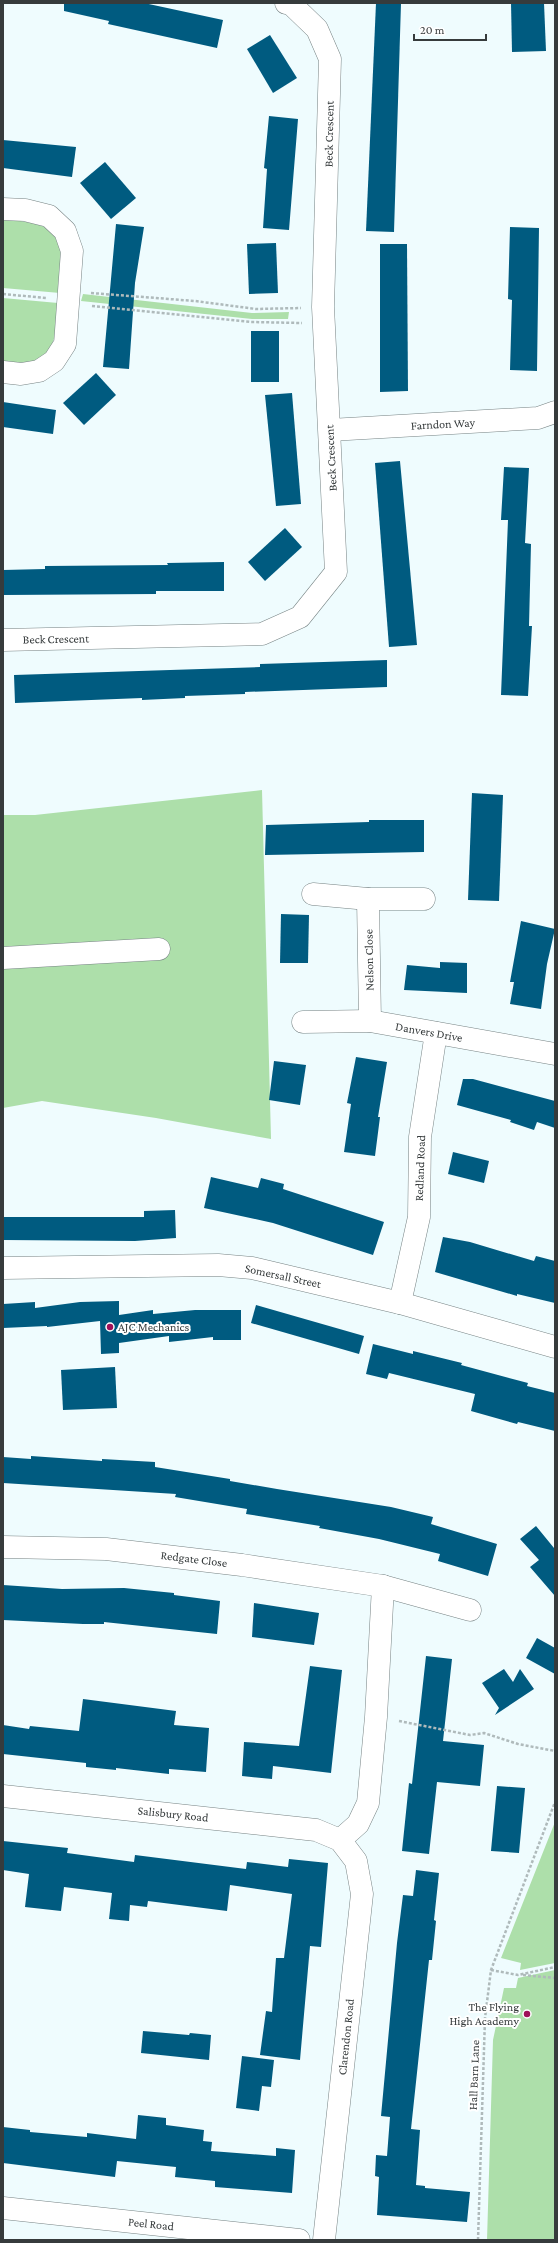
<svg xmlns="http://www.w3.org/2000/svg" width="558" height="2243" font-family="'Crimson Pro',serif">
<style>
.green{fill:#addfaa}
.building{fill:#005b80}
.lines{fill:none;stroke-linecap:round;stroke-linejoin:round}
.minor-casing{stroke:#778384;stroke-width:23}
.path{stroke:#afbabb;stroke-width:2.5;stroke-dasharray:3 2;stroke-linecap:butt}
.minor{stroke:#fff;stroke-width:22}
.poi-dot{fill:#9f0f58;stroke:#fff;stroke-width:1.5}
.labels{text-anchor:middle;stroke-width:4;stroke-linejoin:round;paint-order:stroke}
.street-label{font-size:12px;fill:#363b3c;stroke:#fff}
.poi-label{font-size:12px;fill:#363b3c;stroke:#fff;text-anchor:start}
</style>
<rect width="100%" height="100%" fill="#effcfe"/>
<g class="green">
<path d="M 3,219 C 67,225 62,235 60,293 L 3,288 Z"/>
<path d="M 83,294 L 252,313 L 289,312 L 288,319 L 252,319 L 81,301 Z"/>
<path d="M 3,298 L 58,303 C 56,345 53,369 3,363 Z"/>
<path d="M 262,790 L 271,1139 L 156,1118 L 42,1101 L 3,1108 L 3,815 L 35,815 Z"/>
<path d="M 555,1822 L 555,1963 L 520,1970 L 521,1963 L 501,1958 Z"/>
<path d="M 555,1970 L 555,2240 L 487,2240 L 493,2040 L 504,1988 L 516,1988 L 518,1978 Z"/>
</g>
<g class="building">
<path d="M 64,3 L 144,3 L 223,20 L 217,48 L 108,24 L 109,21 L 64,11 Z"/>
<path d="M 376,3 L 401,3 L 394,232 L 366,231 Z"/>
<path d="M 511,3 L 544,3 L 546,51 L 512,52 Z"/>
<path d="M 270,35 L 297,78 L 273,93 L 247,49 Z"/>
<path d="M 269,116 L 298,119 L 289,230 L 263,228 L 267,169 L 264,168 Z"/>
<path d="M 3,140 L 76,147 L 72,177 L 3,168 Z"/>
<path d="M 105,162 L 136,198 L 111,219 L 80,183 Z"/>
<path d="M 116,224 L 144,227 L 135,283 L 129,369 L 103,367 Z"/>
<path d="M 510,227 L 539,228 L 537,371 L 510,370 L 512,300 L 508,299 Z"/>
<path d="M 276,243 L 278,293 L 249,294 L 247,244 Z"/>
<path d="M 380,244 L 407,244 L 408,391 L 380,392 Z"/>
<rect x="251" y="331" width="28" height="51"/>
<path d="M 96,373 L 116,395 L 84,425 L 63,403 Z"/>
<path d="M 292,393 L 301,504 L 276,506 L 265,395 Z"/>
<path d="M 3,402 L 56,410 L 53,434 L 3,427 Z"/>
<path d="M 400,461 L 417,645 L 389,647 L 375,463 Z"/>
<path d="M 504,467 L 529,468 L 525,543 L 531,544 L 529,626 L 532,626 L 528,696 L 501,695 L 508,520 L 501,520 Z"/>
<path d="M 285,528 L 302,547 L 265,581 L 248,562 Z"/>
<path d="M 224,562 L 224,591 L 156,591 L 156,594 L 3,595 L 3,570 L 45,569 L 45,566 L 168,565 L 167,563 Z"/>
<path d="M 387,660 L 387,687 L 245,692 L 245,694 L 185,696 L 185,698 L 142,700 L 142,698 L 15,703 L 14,675 L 260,667 L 260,664 Z"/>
<path d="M 472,793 L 503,795 L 499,901 L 468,900 Z"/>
<path d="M 369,820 L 424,820 L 424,852 L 265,855 L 266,825 L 369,822 Z"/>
<path d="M 281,914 L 309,915 L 308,963 L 280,963 Z"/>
<path d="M 521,921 L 555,929 L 547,964 L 541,1009 L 510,1004 L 514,982 L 510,982 Z"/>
<path d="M 440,962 L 467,963 L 467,993 L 404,990 L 407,965 L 440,968 Z"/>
<path d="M 356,1057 L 387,1062 L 378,1117 L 380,1117 L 375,1156 L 344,1152 L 351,1104 L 347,1103 Z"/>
<path d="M 274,1061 L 306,1065 L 300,1105 L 269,1100 Z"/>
<path d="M 463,1079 L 473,1079 L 555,1101 L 555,1128 L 537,1122 L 534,1130 L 510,1122 L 511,1120 L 457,1105 Z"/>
<path d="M 453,1152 L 489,1161 L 484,1183 L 448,1174 Z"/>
<path d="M 211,1177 L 258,1188 L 261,1178 L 284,1184 L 283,1189 L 384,1222 L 373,1255 L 273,1223 L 204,1208 Z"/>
<path d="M 175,1210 L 176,1238 L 135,1241 L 3,1240 L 3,1217 L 144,1217 L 144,1211 Z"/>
<path d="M 443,1237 L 470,1242 L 534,1261 L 536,1256 L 555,1261 L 555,1303 L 517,1294 L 517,1296 L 435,1272 Z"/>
<path d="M 119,1301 L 119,1315 L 153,1310 L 153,1314 L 195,1310 L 241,1310 L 241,1340 L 213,1340 L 213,1337 L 169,1342 L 169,1336 L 119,1343 L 119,1353 L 101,1354 L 100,1321 L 47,1327 L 47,1326 L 3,1328 L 3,1304 L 35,1302 L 35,1308 L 80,1302 Z"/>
<path d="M 256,1305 L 364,1336 L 359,1354 L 251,1323 Z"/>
<path d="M 373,1344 L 413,1354 L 413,1351 L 462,1363 L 461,1365 L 528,1383 L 527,1386 L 555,1393 L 555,1431 L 518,1422 L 517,1424 L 471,1411 L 475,1394 L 389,1373 L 387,1379 L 366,1374 Z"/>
<path d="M 115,1367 L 117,1408 L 63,1410 L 61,1370 Z"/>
<path d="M 31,1456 L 102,1461 L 102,1459 L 155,1462 L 155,1467 L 230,1479 L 230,1481 L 277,1489 L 391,1507 L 433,1517 L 431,1524 L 497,1544 L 488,1576 L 438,1561 L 440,1554 L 379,1539 L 319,1528 L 320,1526 L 246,1514 L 247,1509 L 175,1497 L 176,1494 L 3,1483 L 3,1457 L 31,1459 Z"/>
<path d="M 536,1526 L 554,1548 L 555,1546 L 555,1596 L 530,1567 L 539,1560 L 520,1539 Z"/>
<path d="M 3,1585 L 62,1589 L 124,1588 L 174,1593 L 174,1595 L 220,1601 L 217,1634 L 104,1622 L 104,1624 L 83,1624 L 3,1620 Z"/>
<path d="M 254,1603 L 319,1613 L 314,1645 L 252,1637 Z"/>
<path d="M 537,1638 L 555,1648 L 555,1674 L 526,1658 Z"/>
<path d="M 426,1656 L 452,1659 L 443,1741 L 484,1745 L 480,1786 L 437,1782 L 429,1854 L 402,1851 L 409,1783 L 412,1784 Z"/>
<path d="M 310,1666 L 342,1670 L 331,1773 L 273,1766 L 272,1779 L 242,1776 L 244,1742 L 299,1746 Z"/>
<path d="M 504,1669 L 513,1682 L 520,1669 L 534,1689 L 495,1715 L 499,1708 L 482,1683 Z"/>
<path d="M 83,1699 L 176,1711 L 174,1725 L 209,1728 L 206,1772 L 169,1769 L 169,1774 L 116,1768 L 116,1770 L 86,1767 L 86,1763 L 3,1754 L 3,1725 L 29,1729 L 30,1726 L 79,1731 Z"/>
<path d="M 497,1786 L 525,1788 L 519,1853 L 491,1851 Z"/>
<path d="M 3,1841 L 68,1848 L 67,1853 L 134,1862 L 135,1855 L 246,1869 L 247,1862 L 288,1867 L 289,1859 L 328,1863 L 321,1947 L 310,1946 L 300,2060 L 260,2055 L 266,2011 L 272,2012 L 276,1958 L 284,1958 L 292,1894 L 230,1885 L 227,1911 L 148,1901 L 147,1907 L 130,1905 L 129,1921 L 109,1919 L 112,1893 L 64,1887 L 61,1911 L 25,1907 L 29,1874 L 3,1870 Z"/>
<path d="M 416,1870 L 439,1873 L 434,1920 L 436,1921 L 432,1960 L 429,1960 L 411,2129 L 420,2130 L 416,2185 L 425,2186 L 425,2188 L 470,2192 L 467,2222 L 377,2215 L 379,2177 L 375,2176 L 376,2155 L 387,2156 L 390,2117 L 381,2116 L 397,1943 L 403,1895 L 413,1896 Z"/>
<path d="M 143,2031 L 189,2035 L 190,2033 L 211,2035 L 209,2060 L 141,2053 Z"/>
<path d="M 242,2056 L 274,2060 L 271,2087 L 262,2086 L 259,2111 L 236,2108 Z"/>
<path d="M 138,2115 L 166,2118 L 166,2125 L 204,2130 L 203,2141 L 212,2142 L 211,2151 L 276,2156 L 276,2148 L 295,2150 L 292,2193 L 215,2187 L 215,2181 L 175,2177 L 176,2167 L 117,2161 L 115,2177 L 3,2163 L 3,2127 L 30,2130 L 30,2132 L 87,2137 L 87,2133 L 136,2139 Z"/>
</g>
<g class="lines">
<g class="minor-casing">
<g id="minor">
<path d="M 3,209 L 25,210 L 49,216 L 65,231 L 72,251 L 65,344 L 54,361 L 39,371 L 21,374 L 3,372"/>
<path d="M 330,430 L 538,418 L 555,412"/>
<path d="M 3,640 L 262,634 L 300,617 L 336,572 L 323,307 L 330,59 L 317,29 L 291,4 L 286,3"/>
<path d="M 313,894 L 368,899 L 424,899"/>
<path d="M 368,899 L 370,1021"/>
<path d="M 3,958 L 159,949"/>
<path d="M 303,1022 L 370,1021 L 555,1054"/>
<path d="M 3,1268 L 218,1265 L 252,1268 L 400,1303 L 555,1347"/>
<path d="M 400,1303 L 419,1217 L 420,1137 L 436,1033"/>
<path d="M 3,1547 L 106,1549 L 242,1565 L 383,1586 L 470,1610"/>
<path d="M 3,1796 L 316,1830 L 340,1840 L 356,1861 L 362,1894 L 324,2240"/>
<path d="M 340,1840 L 358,1824 L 368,1803 L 376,1717 L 383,1586"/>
<path d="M 3,2208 L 299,2240"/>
</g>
</g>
<g class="path">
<path d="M 91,293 L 195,301 L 256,309 L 301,308"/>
<path d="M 3,294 L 46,298"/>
<path d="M 92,306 L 251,322 L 302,323"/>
<path d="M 399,1721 L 470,1735 L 484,1733 L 518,1744 L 555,1751"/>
<path d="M 491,1970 L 518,1975 L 555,1967"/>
<path d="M 523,1975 L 555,1978"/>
<path d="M 478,2240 L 485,2018 L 491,1970 L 555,1802"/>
</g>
<use href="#minor" class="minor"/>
</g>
<g class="poi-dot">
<circle cx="110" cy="1327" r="4"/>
<circle cx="527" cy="2014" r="4"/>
</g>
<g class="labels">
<g class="street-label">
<text transform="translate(329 134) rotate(-89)" y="4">Beck Crescent</text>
<text transform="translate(443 424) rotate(-3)" y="4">Farndon Way</text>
<text transform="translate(331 458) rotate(-93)" y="4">Beck Crescent</text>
<text transform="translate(56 639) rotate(-1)" y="4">Beck Crescent</text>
<text transform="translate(369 960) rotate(-91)" y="4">Nelson Close</text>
<text transform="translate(429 1032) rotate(10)" y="4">Danvers Drive</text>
<text transform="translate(420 1168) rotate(-88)" y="4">Redland Road</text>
<text transform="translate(283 1276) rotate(12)" y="4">Somersall Street</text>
<text transform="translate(194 1559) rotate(7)" y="4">Redgate Close</text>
<text transform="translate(173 1814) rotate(6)" y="4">Salisbury Road</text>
<text transform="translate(346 2037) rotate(-84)" y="4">Clarendon Road</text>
<text transform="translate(474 2075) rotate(-88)" y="4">Hall Barn Lane</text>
<text transform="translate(151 2224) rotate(6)" y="4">Peel Road</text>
</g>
<g class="poi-label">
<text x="118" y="1331">AJC Mechanics</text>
<text x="519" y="2011" text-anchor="end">The Flying<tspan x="519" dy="14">High Academy</tspan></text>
</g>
</g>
<rect width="558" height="2243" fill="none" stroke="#363b3c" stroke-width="8"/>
<path d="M414 34v6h72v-6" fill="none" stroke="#363b3c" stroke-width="2"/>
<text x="420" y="34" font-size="12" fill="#363b3c" stroke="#ffffff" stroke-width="3" paint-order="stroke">20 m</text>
</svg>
